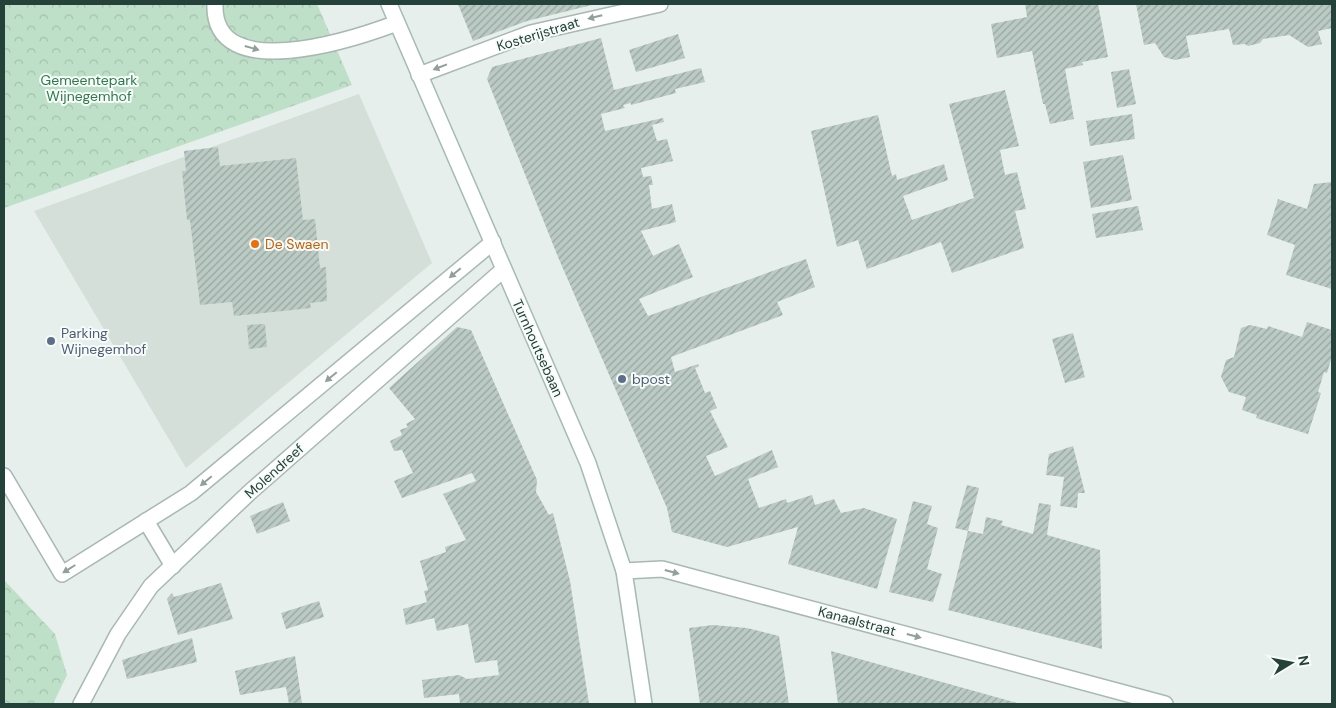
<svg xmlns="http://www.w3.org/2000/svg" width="1336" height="708" font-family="'DM Sans',sans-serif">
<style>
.built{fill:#d4dfda}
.park{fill:url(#park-crowns)}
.building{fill:url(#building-hatch)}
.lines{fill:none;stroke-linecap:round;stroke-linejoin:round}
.lane-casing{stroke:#a8b8b2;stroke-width:18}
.street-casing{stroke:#a8b8b2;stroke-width:18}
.secondary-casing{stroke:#a4bbb3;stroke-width:18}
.lane{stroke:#fff;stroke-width:15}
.street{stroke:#fff;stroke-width:15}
.secondary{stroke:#fff;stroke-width:15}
.oneway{fill:#92a09c}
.food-dot{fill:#e8710a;stroke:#f7fbf9;stroke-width:2}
.service-dot{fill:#5c6f8a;stroke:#f7fbf9;stroke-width:2}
.labels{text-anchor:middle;stroke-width:4;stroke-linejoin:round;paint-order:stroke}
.street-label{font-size:14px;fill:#24423a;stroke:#f7fbf9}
.park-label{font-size:14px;fill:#2d7a4b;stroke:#f7fbf9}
.food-label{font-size:14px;fill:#c56008;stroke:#f7fbf9;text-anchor:start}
.service-label{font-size:14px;fill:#4e5e75;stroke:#f7fbf9;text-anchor:start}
</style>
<defs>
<pattern id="park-crowns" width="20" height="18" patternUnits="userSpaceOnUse" patternTransform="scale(1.25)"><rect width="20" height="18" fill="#bfe0c8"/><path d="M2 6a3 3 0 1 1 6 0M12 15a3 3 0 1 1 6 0" fill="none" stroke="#a4c1ad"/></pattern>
<pattern id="building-hatch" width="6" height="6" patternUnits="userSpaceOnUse" patternTransform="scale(1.25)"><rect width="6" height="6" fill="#bbcac4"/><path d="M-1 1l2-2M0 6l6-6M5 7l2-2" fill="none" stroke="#98a6a0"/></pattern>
</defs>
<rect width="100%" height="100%" fill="#e6efeb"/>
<path class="built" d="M 359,94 L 432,263 L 186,468 L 34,211 Z"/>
<g class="park">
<path d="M 4,4 L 317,4 L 352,85 L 4,208 Z"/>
<path d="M 4,580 L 55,634 L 67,675 L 53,704 L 4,704 Z"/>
</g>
<g class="building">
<path d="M 458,4 L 596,4 L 527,21 L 473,41 Z"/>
<path d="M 1025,4 L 1098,4 L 1108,57 L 1082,62 L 1083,65 L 1065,69 L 1074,119 L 1050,124 L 1045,104 L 1043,104 L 1032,51 L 997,58 L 991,24 L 1027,17 Z"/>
<path d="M 1136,4 L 1332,4 L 1332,28 L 1318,31 L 1322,44 L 1308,47 L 1289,35 L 1263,39 L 1260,43 L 1248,46 L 1245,44 L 1233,45 L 1229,29 L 1186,36 L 1190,57 L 1175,60 L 1164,57 L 1155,43 L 1144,45 Z"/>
<path d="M 678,34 L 685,58 L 636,72 L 629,50 Z"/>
<path d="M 601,38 L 614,90 L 701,68 L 705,82 L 675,89 L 676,93 L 631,105 L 631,103 L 623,105 L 625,108 L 601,114 L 605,131 L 663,118 L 664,122 L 652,125 L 657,141 L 667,139 L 673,161 L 641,168 L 643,177 L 651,176 L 653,185 L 649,185 L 652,209 L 672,204 L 676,222 L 641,231 L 653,256 L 679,244 L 693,277 L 639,299 L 648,316 L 806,259 L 815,287 L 777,302 L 783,315 L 671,357 L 675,372 L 698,364 L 699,366 L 695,368 L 705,393 L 710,391 L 717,408 L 710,411 L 728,447 L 706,456 L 715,476 L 772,450 L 778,467 L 748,479 L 759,508 L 786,499 L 787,503 L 812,495 L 815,505 L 834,499 L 841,513 L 864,508 L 897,519 L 877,589 L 788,564 L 798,527 L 727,547 L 672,532 L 667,508 L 558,257 L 487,79 L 492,67 Z"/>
<path d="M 1129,69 L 1136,104 L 1117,108 L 1111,72 Z"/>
<path d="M 1005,90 L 1019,146 L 1000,150 L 1005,175 L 1017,172 L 1026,209 L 1015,211 L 1024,248 L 952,273 L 941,242 L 867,269 L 858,240 L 837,247 L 811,131 L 878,115 L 892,176 L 896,174 L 897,180 L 944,164 L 948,180 L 903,196 L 912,220 L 974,198 L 949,104 Z"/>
<path d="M 1132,114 L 1135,139 L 1090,146 L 1086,121 Z"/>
<path d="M 218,147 L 220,166 L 296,158 L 303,220 L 315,219 L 320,268 L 326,267 L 327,301 L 310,303 L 311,308 L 234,316 L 232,302 L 200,305 L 190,220 L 187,220 L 182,171 L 186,171 L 184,151 Z"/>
<path d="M 1123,155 L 1132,200 L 1091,208 L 1083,162 Z"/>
<path d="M 1332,182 L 1332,289 L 1286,275 L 1295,245 L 1267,235 L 1278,199 L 1307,209 L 1314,184 Z"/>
<path d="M 1138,206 L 1143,230 L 1096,238 L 1092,214 Z"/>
<path d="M 1307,322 L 1332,330 L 1332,356 L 1327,373 L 1324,372 L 1318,392 L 1321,393 L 1308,434 L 1256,418 L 1257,415 L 1242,410 L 1246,397 L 1229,392 L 1221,377 L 1226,360 L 1234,357 L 1241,328 L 1250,325 L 1267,329 L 1268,326 L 1302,337 Z"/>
<path d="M 265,324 L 267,347 L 249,349 L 247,325 Z"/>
<path d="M 457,327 L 471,330 L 537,480 L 536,492 L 549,515 L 553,513 L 570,581 L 589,704 L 460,704 L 459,694 L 424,698 L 422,680 L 459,675 L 467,679 L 499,675 L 497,660 L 475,663 L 468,624 L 437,631 L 434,618 L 406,625 L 403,609 L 427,602 L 424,591 L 428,590 L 420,561 L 446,552 L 445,547 L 466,540 L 443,494 L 476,481 L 472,473 L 402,498 L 394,481 L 413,473 L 402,450 L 394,451 L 390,441 L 402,435 L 400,430 L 408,427 L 406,424 L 415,419 L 389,388 Z"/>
<path d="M 1073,333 L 1085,377 L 1065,383 L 1052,339 Z"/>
<path d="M 1073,446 L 1085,493 L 1078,493 L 1077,508 L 1060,506 L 1064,477 L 1046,475 L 1049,454 Z"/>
<path d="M 967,485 L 979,488 L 968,531 L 955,528 Z"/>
<path d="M 913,501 L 932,506 L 927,524 L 938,528 L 927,569 L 942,574 L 933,602 L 889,592 Z"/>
<path d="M 283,502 L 290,521 L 257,534 L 250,516 Z"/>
<path d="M 1039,503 L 1051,505 L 1047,535 L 1100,550 L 1102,649 L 948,610 L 968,531 L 983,534 L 986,517 L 1003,521 L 1001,525 L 1033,534 Z"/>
<path d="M 221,583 L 233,619 L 178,635 L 167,599 L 172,593 L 174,597 Z"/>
<path d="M 319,601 L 324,617 L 286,629 L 281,613 Z"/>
<path d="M 713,625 L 747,628 L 779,636 L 789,704 L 700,704 L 689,628 Z"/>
<path d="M 192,638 L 197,662 L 127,679 L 122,660 Z"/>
<path d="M 831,651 L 1021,704 L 838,704 Z"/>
<path d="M 295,656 L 302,704 L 289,704 L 286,687 L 240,695 L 235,671 Z"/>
</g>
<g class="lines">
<g class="lane-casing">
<g id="lane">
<path d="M 215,4 C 212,87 357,38 397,23"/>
<path d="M 4,476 L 62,574 L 191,493 L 493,242"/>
<path d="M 146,521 L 173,566"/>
</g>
</g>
<g class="street-casing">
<g id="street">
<path d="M 419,75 L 531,33 L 660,4"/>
<path d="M 624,571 L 662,569 L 1165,704"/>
<path d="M 81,704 L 118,634 L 151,586 L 250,492 L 503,270"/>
</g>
</g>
<g class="secondary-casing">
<path id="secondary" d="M 389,4 L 588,463 L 624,571 L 644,704"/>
</g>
<use href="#lane" class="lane"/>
<use href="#street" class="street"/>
<use href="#secondary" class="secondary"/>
</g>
<defs><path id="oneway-solid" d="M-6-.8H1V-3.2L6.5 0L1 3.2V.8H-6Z" transform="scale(1.25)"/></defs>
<g class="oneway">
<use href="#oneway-solid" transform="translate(595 17) rotate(166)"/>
<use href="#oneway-solid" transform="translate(252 48) rotate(16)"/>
<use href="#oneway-solid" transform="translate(440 67) rotate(159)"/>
<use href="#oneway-solid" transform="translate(455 273) rotate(140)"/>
<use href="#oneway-solid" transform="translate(331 377) rotate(140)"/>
<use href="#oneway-solid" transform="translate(206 481) rotate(140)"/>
<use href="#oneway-solid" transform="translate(69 569) rotate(148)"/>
<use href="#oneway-solid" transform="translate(672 572) rotate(15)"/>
<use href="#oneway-solid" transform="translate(914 636) rotate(15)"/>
</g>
<circle class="food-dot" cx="255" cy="244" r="5"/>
<g class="service-dot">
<circle cx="51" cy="341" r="5"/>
<circle cx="622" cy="379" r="5"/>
</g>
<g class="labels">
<g class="street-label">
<text transform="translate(538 34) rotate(-17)" y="5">Kosterijstraat</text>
<text transform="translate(538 348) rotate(66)" y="5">Turnhoutsebaan</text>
<text transform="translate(274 471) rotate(-42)" y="5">Molendreef</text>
<text transform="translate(857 621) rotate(15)" y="5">Kanaalstraat</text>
</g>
<g class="park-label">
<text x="89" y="85">Gemeentepark<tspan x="89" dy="16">Wijnegemhof</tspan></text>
</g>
<g class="food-label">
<text x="265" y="249">De Swaen</text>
</g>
<g class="service-label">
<text x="61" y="338">Parking<tspan x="61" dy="16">Wijnegemhof</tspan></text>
<text x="632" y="384">bpost</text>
</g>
</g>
<rect width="1336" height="708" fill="none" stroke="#24423a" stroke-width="10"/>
<g transform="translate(1291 663) rotate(80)" stroke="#f7fbf9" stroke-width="4" paint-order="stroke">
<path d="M0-4L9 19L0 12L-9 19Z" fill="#24423a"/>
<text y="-8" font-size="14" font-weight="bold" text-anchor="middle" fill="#24423a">N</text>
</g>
</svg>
